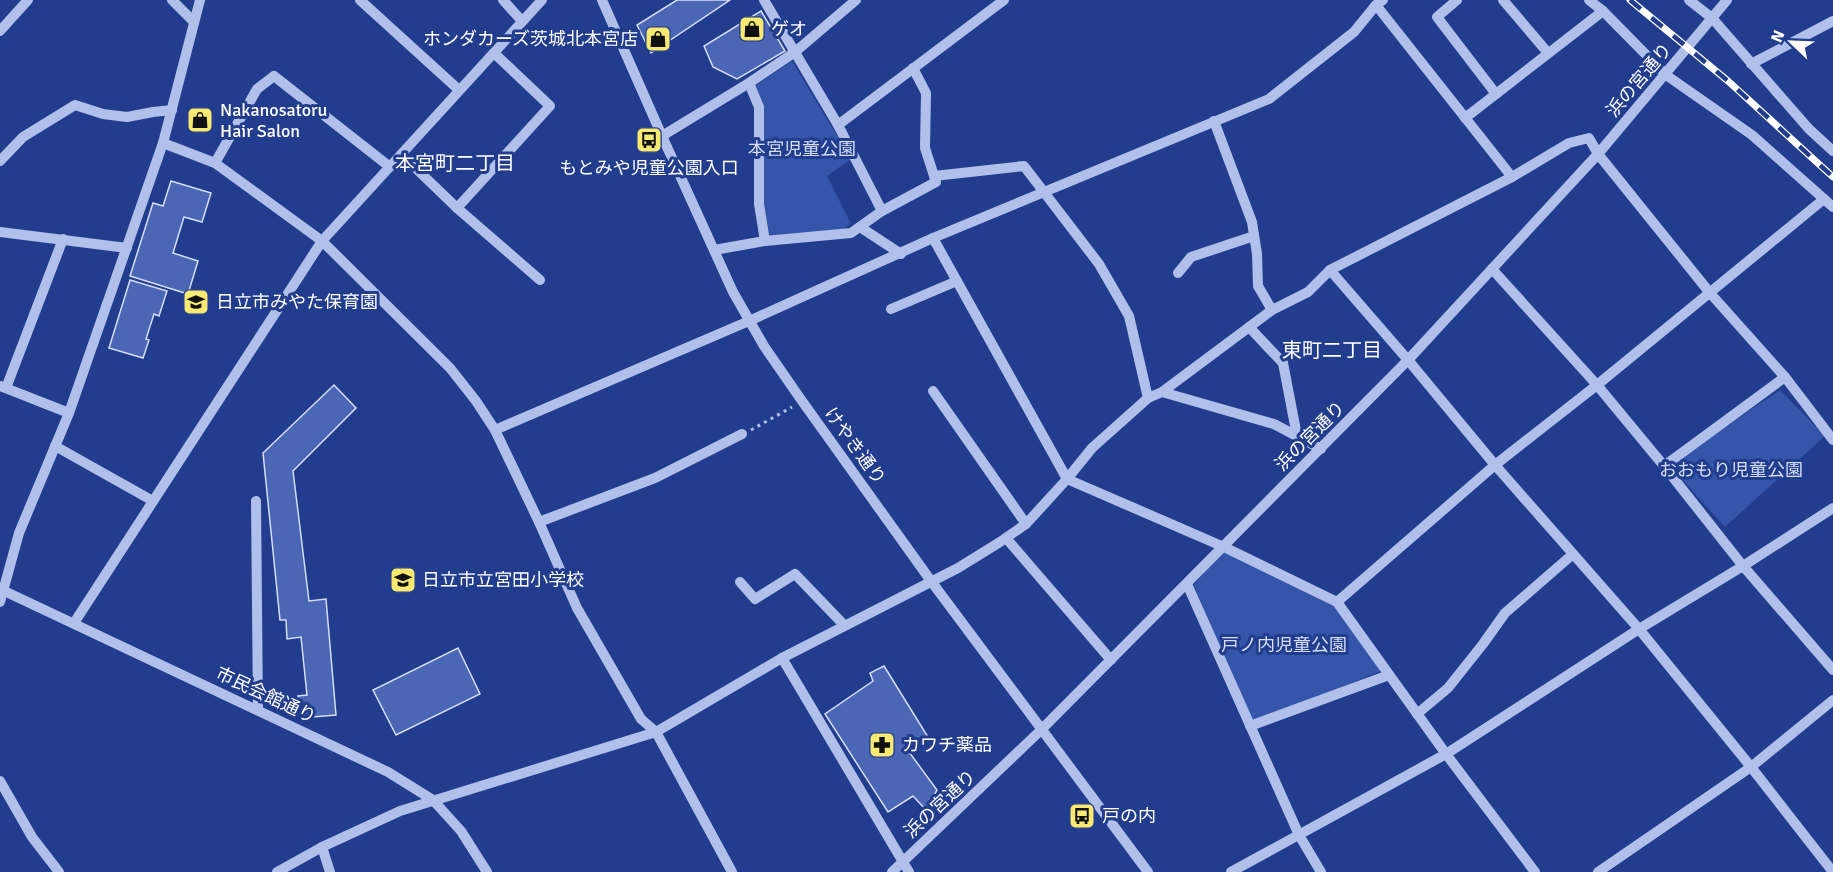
<svg xmlns="http://www.w3.org/2000/svg" width="1833" height="872" font-family="Signika,'Noto Sans JP',sans-serif">
<style>
.green{fill:#3555aa}
.building{fill:#4a66b4;stroke:#d5def8;stroke-width:1.5}
.lines{fill:none;stroke-linecap:round;stroke-linejoin:round}
.path{stroke:#b0c0eb;stroke-width:3;stroke-dasharray:3 4.5;stroke-linecap:butt}
.minor{stroke:#b0c0eb;stroke-width:10}
.rail-casing{stroke:#fff;stroke-width:7}
.rail{stroke:#223d8d;stroke-width:4.5;stroke-dasharray:14;stroke-linecap:butt}
.labels{text-anchor:middle;stroke-width:6;stroke-linejoin:round;paint-order:stroke}
.poi-label{font-size:18px;fill:#fff;stroke:#223d8d;text-anchor:start}
.street-label{font-size:18px;fill:#fff;stroke:#223d8d}
.park-label{font-size:18px;fill:#d5def8;stroke:#223d8d}
.neighbourhood-label{font-size:20px;fill:#fff;stroke:#223d8d}
</style>
<rect width="100%" height="100%" fill="#223d8d"/>
<g class="green">
<path d="M 792,61 L 851,159 L 827,176 L 851,224 L 839,231 L 770,238 L 763,200 L 764,118 L 762,105 L 756,85 Z"/>
<path d="M 1780,390 L 1825,436 L 1725,527 L 1669,465 Z"/>
<path d="M 1224,547 L 1337,602 L 1385,669 L 1250,726 L 1194,585 Z"/>
</g>
<g class="building">
<path d="M 677,0 L 730,0 L 651,53 L 637,25 Z"/>
<path d="M 761,11 L 785,51 L 737,79 L 713,67 L 704,46 Z"/>
<path d="M 171,181 L 211,193 L 202,222 L 184,217 L 173,253 L 198,261 L 188,294 L 130,276 L 153,203 L 163,206 Z"/>
<path d="M 130,280 L 167,291 L 159,316 L 154,314 L 146,339 L 149,340 L 143,358 L 109,348 Z"/>
<path d="M 334,385 L 356,408 L 293,471 L 309,601 L 326,599 L 336,715 L 300,718 L 298,696 L 307,695 L 301,637 L 287,639 L 286,620 L 280,620 L 263,453 Z"/>
<path d="M 458,648 L 480,694 L 396,735 L 373,690 Z"/>
<path d="M 884,666 L 928,737 L 909,752 L 937,790 L 926,810 L 913,796 L 888,812 L 825,714 L 873,681 L 870,673 Z"/>
</g>
<g class="lines">
<path class="path" d="M 751,430 L 792,407"/>
<g class="minor">
<path d="M 172,0 L 194,22"/>
<path d="M 360,0 L 459,90"/>
<path d="M 503,0 L 522,21"/>
<path d="M 602,0 L 662,136 L 733,292 L 764,346 L 802,401 L 931,581 L 1148,872"/>
<path d="M 1457,0 L 1437,17 L 1496,94"/>
<path d="M 1503,0 L 1548,53"/>
<path d="M 1589,0 L 1603,11 L 1666,75 L 1752,135 L 1833,207"/>
<path d="M 1689,0 L 1712,18 L 1809,129 L 1833,151"/>
<path d="M 1376,5 L 1512,177"/>
<path d="M 0,31 L 28,0"/>
<path d="M 1751,64 L 1833,21"/>
<path d="M 749,83 L 759,107 L 759,204 L 765,241"/>
<path d="M 1465,118 L 1603,11"/>
<path d="M 1214,121 L 1252,222 L 1257,254 L 1258,286 L 1272,310"/>
<path d="M 838,125 L 1004,0"/>
<path d="M 662,136 L 749,83 L 795,52 L 856,0"/>
<path d="M 163,143 L 215,163 L 322,241 L 450,368 L 476,401 L 495,430 L 539,522 L 577,608 L 641,719 L 656,732 L 732,872"/>
<path d="M 402,155 L 457,208 L 540,280"/>
<path d="M 0,161 L 23,137 L 75,105 L 103,114 L 127,117 L 153,112 L 172,110"/>
<path d="M 215,163 L 257,89 L 274,76 L 390,167"/>
<path d="M 934,176 L 1024,166 L 1099,264 L 1129,316 L 1148,398"/>
<path d="M 457,208 L 550,106 L 494,53"/>
<path d="M 882,211 L 936,182 L 925,148 L 926,93 L 913,68"/>
<path d="M 860,227 L 901,254"/>
<path d="M 0,232 L 127,248"/>
<path d="M 933,238 L 1067,479 L 1224,547 L 1337,602 L 1446,754 L 1535,872"/>
<path d="M 714,250 L 765,241 L 851,233 L 882,211 L 838,125 L 764,0"/>
<path d="M 1492,269 L 1597,385 L 1664,466 L 1743,566 L 1833,670"/>
<path d="M 1330,270 L 1408,360 L 1495,465 L 1639,629 L 1751,767 L 1833,872"/>
<path d="M 1178,273 L 1191,257 L 1254,236"/>
<path d="M 891,309 L 957,281"/>
<path d="M 1249,327 L 1283,363 L 1297,436"/>
<path d="M 0,386 L 69,413"/>
<path d="M 6,388 L 63,239"/>
<path d="M 933,391 L 1026,524"/>
<path d="M 1162,392 L 1274,424 L 1321,449"/>
<path d="M 495,430 L 749,321 L 933,238 L 1269,99 L 1354,32 L 1376,5 L 1383,0"/>
<path d="M 55,446 L 153,501"/>
<path d="M 1664,466 L 1785,377"/>
<path d="M 256,501 L 258,710"/>
<path d="M 539,522 L 655,478 L 742,434"/>
<path d="M 1006,538 L 1111,660"/>
<path d="M 740,582 L 755,599 L 795,574 L 844,625"/>
<path d="M 1187,584 L 1299,835 L 1321,872"/>
<path d="M 0,589 L 388,772 L 433,800 L 461,831 L 487,872"/>
<path d="M 0,602 L 19,533 L 69,413 L 163,143 L 200,0"/>
<path d="M 1337,602 L 1495,465 L 1597,385 L 1824,199"/>
<path d="M 74,623 L 322,241 L 542,0"/>
<path d="M 782,658 L 909,872"/>
<path d="M 1417,714 L 1448,688 L 1483,644 L 1505,613 L 1573,554"/>
<path d="M 1250,726 L 1389,675"/>
<path d="M 0,781 L 32,837 L 59,872"/>
<path d="M 322,847 L 330,872"/>
<path d="M 277,872 L 322,847 L 400,811 L 656,732 L 782,658 L 958,568 L 1000,542 L 1026,524 L 1067,479 L 1092,448 L 1148,398 L 1162,392 L 1272,310 L 1308,292 L 1330,270 L 1512,177 L 1569,143 L 1589,138 L 1598,154 L 1710,293 L 1785,377 L 1833,440"/>
<path d="M 892,872 L 1041,730 L 1408,360 L 1598,154 L 1727,0"/>
<path d="M 1231,872 L 1446,754 L 1639,629 L 1743,566 L 1833,508"/>
<path d="M 1598,872 L 1751,767 L 1833,700"/>
</g>
<g class="rail-casing">
<path id="rail" d="M 1630,0 L 1728,81 L 1833,177"/>
</g>
<use href="#rail" class="rail"/>
</g>
<defs>
<g id="shop-square" transform="scale(1.35)"><rect x="-9" y="-9" width="18" height="18" rx="4" fill="#f8e972" stroke="#223d8d"/><path d="M-5-2.5h2.3a2.7 3.5 0 0 1 5.4 0H5L5.5 6h-11ZM-1.5-2.5h3a1.5 2.3 0 0 0-3 0Z" fill="#111"/></g>
<g id="bus-square" transform="scale(1.35)"><rect x="-9" y="-9" width="18" height="18" rx="4" fill="#f8e972" stroke="#223d8d"/><path d="M-5-6H5V4H4V6H2V4H-2V6H-4V4H-5ZM-3.5-4V0h7V-4ZM-3.5 1.2v1.5H-2V1.2ZM2 1.2v1.5H3.5V1.2Z" fill="#111"/></g>
<g id="school-square" transform="scale(1.35)"><rect x="-9" y="-9" width="18" height="18" rx="4" fill="#f8e972" stroke="#223d8d"/><path d="M0-5L7-2L0 1L-7-2ZM-4 1L0 2.5L4 1V4Q0 6-4 4Z" fill="#111"/></g>
<g id="pharmacy-square" transform="scale(1.35)"><rect x="-9" y="-9" width="18" height="18" rx="4" fill="#f8e972" stroke="#223d8d"/><path d="M-2-6h4v4h4v4h-4v4h-4v-4h-4v-4h4Z" fill="#111"/></g>
</defs>
<g fill-rule="evenodd">
<use href="#shop-square" x="752" y="29"/>
<use href="#shop-square" x="658" y="39"/>
<use href="#shop-square" x="200" y="120"/>
<use href="#bus-square" x="649" y="140"/>
<use href="#school-square" x="196" y="302"/>
<use href="#school-square" x="403" y="580"/>
<use href="#pharmacy-square" x="882" y="745"/>
<use href="#bus-square" x="1082" y="816"/>
</g>
<g class="labels">
<g class="poi-label">
<text x="771" y="35">ゲオ</text>
<text x="638" y="45" text-anchor="end">ホンダカーズ茨城北本宮店</text>
<text x="220" y="116">Nakanosatoru<tspan x="220" dy="21">Hair Salon</tspan></text>
<text x="649" y="174" text-anchor="middle">もとみや児童公園入口</text>
<text x="216" y="308">日立市みやた保育園</text>
<text x="422" y="586">日立市立宮田小学校</text>
<text x="902" y="751">カワチ薬品</text>
<text x="1102" y="822">戸の内</text>
</g>
<g class="street-label">
<text transform="translate(1639 80) rotate(-50)" y="6">浜の宮通り</text>
<text transform="translate(1310 436) rotate(-45)" y="6">浜の宮通り</text>
<text transform="translate(855 446) rotate(54)" y="6">けやき通り</text>
<text transform="translate(266 695) rotate(25)" y="6">市民会館通り</text>
<text transform="translate(940 804) rotate(-43)" y="6">浜の宮通り</text>
</g>
<g class="park-label">
<text x="802" y="155">本宮児童公園</text>
<text x="1731" y="476">おおもり児童公園</text>
<text x="1284" y="651">戸ノ内児童公園</text>
</g>
<g class="neighbourhood-label">
<text x="455" y="170">本宮町二丁目</text>
<text x="1332" y="357">東町二丁目</text>
</g>
</g>
<g transform="translate(1791 42) rotate(293)" stroke="#223d8d" stroke-width="4.5" paint-order="stroke">
<path d="M0-4.5L10 22L0 15L-10 22Z" fill="#ffffff"/>
<text y="-9" font-size="16" font-weight="bold" text-anchor="middle" fill="#ffffff">N</text>
</g>
</svg>
